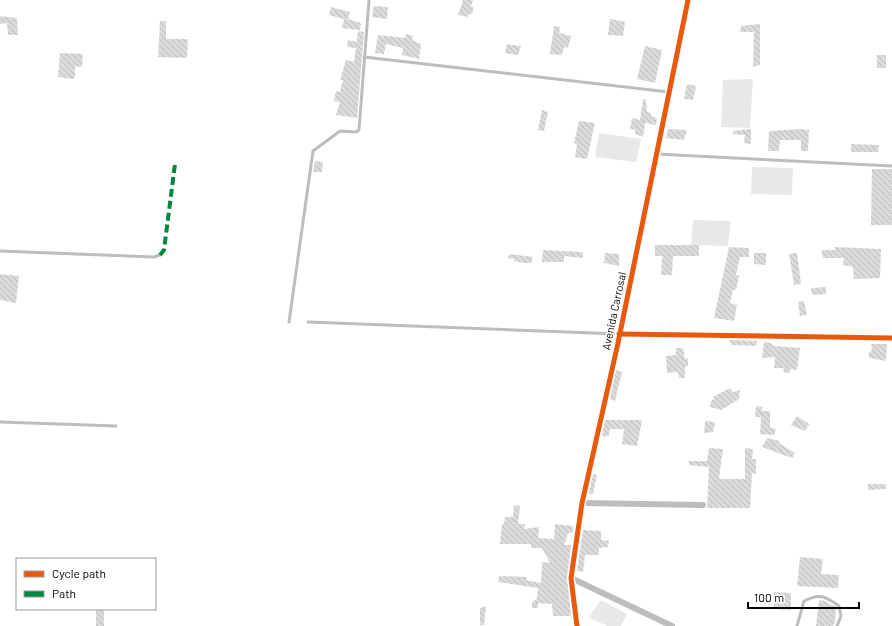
<svg xmlns="http://www.w3.org/2000/svg" width="892" height="626" font-family="Barlow,sans-serif">
<style>
.garden{fill:#e8e8e8}
.building{fill:url(#building-back-hatch)}
.lines{fill:none;stroke-linecap:round;stroke-linejoin:round}
.service{stroke:#bdbdbd;stroke-width:3}
.minor{stroke:#bdbdbd;stroke-width:6}
.quiet{stroke:#00873e;stroke-width:4;stroke-dasharray:8 4;stroke-linecap:butt}
.cycleway-casing{stroke:#fff;stroke-width:8}
.cycleway{stroke:#e8590c;stroke-width:5}
.labels{text-anchor:middle;stroke-width:3;stroke-linejoin:round;paint-order:stroke}
.street-label{font-size:11px;fill:#000;stroke:#fff}
</style>
<defs>
<pattern id="building-back-hatch" width="6" height="6" patternUnits="userSpaceOnUse"><rect width="6" height="6" fill="#dbdbdb"/><path d="M-1 5l2 2M0 0l6 6M5-1l2 2" fill="none" stroke="#bababa"/></pattern>
</defs>
<rect width="100%" height="100%" fill="#fff"/>
<g class="garden">
<path d="M 753,79 L 750,128 L 721,127 L 723,80 Z"/>
<path d="M 599,133 L 641,139 L 636,162 L 595,157 Z"/>
<path d="M 752,167 L 793,168 L 792,195 L 751,194 Z"/>
<path d="M 693,220 L 731,221 L 728,246 L 691,245 Z"/>
<path d="M 601,600 L 627,614 L 621,626 L 607,626 L 589,617 Z"/>
</g>
<g class="building">
<path d="M 463,0 L 473,0 L 471,7 L 474,7 L 472,14 L 469,14 L 468,17 L 458,15 Z"/>
<path d="M 374,6 L 388,7 L 387,19 L 372,17 Z"/>
<path d="M 331,7 L 350,12 L 348,19 L 361,23 L 360,30 L 342,28 L 344,19 L 329,15 Z"/>
<path d="M 0,16 L 17,18 L 18,35 L 8,35 L 7,23 L 0,24 Z"/>
<path d="M 610,19 L 625,22 L 623,36 L 608,35 Z"/>
<path d="M 160,21 L 166,21 L 166,39 L 188,39 L 187,58 L 158,57 Z"/>
<path d="M 760,24 L 760,65 L 753,67 L 754,32 L 740,32 L 741,26 Z"/>
<path d="M 554,26 L 560,27 L 559,33 L 571,36 L 568,48 L 564,47 L 562,55 L 550,54 Z"/>
<path d="M 358,31 L 364,32 L 357,118 L 336,115 L 340,102 L 334,101 L 336,91 L 340,92 L 343,80 L 340,80 L 346,60 L 354,62 L 356,48 L 347,47 L 348,40 L 357,42 Z"/>
<path d="M 406,34 L 413,36 L 412,40 L 421,44 L 419,59 L 402,55 L 403,48 L 386,44 L 384,54 L 375,53 L 378,35 L 405,38 Z"/>
<path d="M 507,44 L 521,46 L 518,55 L 505,53 Z"/>
<path d="M 645,46 L 662,50 L 655,83 L 637,79 Z"/>
<path d="M 60,53 L 83,54 L 82,67 L 75,66 L 75,77 L 73,79 L 58,77 Z"/>
<rect x="877" y="55" width="9" height="13"/>
<path d="M 687,84 L 696,86 L 693,100 L 684,99 Z"/>
<path d="M 643,99 L 646,100 L 647,112 L 651,113 L 651,116 L 657,118 L 656,125 L 645,123 L 643,137 L 635,134 L 635,130 L 630,129 L 632,118 L 640,120 Z"/>
<path d="M 542,110 L 548,112 L 544,131 L 538,130 Z"/>
<path d="M 579,121 L 595,123 L 587,159 L 575,157 L 577,144 L 574,143 Z"/>
<path d="M 668,129 L 687,130 L 684,140 L 666,138 Z"/>
<path d="M 751,129 L 751,144 L 744,143 L 745,135 L 733,134 L 733,131 Z"/>
<path d="M 801,129 L 809,130 L 808,151 L 801,151 L 801,140 L 780,140 L 779,151 L 768,151 L 769,131 Z"/>
<path d="M 851,144 L 879,145 L 878,152 L 851,152 Z"/>
<path d="M 315,161 L 323,162 L 322,172 L 313,172 Z"/>
<path d="M 872,169 L 892,169 L 892,225 L 871,225 Z"/>
<path d="M 655,245 L 699,245 L 699,256 L 673,256 L 672,275 L 661,275 L 662,256 L 655,256 Z"/>
<path d="M 729,247 L 749,248 L 749,257 L 740,257 L 736,275 L 739,276 L 736,290 L 733,290 L 730,303 L 737,305 L 734,321 L 714,318 Z"/>
<path d="M 835,247 L 881,249 L 880,278 L 854,279 L 853,267 L 843,265 L 844,258 L 823,258 L 821,250 L 835,250 Z"/>
<path d="M 543,250 L 581,252 L 583,253 L 583,258 L 564,256 L 564,262 L 542,262 Z"/>
<path d="M 605,253 L 619,254 L 619,266 L 604,263 Z"/>
<path d="M 754,253 L 766,253 L 766,265 L 754,264 Z"/>
<path d="M 797,253 L 801,284 L 794,285 L 789,254 Z"/>
<path d="M 509,254 L 533,257 L 531,263 L 524,263 L 514,261 L 514,259 L 508,258 Z"/>
<path d="M 0,274 L 19,276 L 16,303 L 0,300 Z"/>
<path d="M 826,287 L 826,294 L 812,295 L 811,288 Z"/>
<path d="M 804,301 L 807,315 L 800,316 L 798,302 Z"/>
<path d="M 729,340 L 757,341 L 756,346 L 732,345 Z"/>
<path d="M 764,342 L 768,342 L 774,346 L 800,348 L 797,370 L 790,369 L 790,373 L 783,372 L 784,368 L 774,368 L 775,357 L 762,358 Z"/>
<path d="M 871,344 L 887,344 L 886,361 L 870,358 L 868,355 L 872,349 Z"/>
<path d="M 676,348 L 683,348 L 685,359 L 688,358 L 688,366 L 685,366 L 685,378 L 679,378 L 678,372 L 667,373 L 666,356 L 676,355 Z"/>
<path d="M 616,370 L 622,372 L 615,401 L 610,399 Z"/>
<path d="M 730,388 L 733,392 L 740,390 L 739,399 L 721,410 L 710,407 L 711,401 L 714,399 L 713,397 Z"/>
<path d="M 756,406 L 762,407 L 762,411 L 770,411 L 770,428 L 774,428 L 776,430 L 774,435 L 760,434 L 761,417 L 755,417 Z"/>
<path d="M 797,416 L 809,424 L 805,431 L 791,425 Z"/>
<path d="M 605,420 L 642,420 L 637,446 L 622,444 L 624,429 L 610,429 L 609,435 L 604,437 L 602,434 Z"/>
<path d="M 705,421 L 715,422 L 713,432 L 704,433 Z"/>
<path d="M 767,438 L 779,441 L 779,443 L 795,453 L 792,458 L 762,447 Z"/>
<path d="M 709,448 L 723,449 L 719,479 L 745,479 L 745,448 L 753,449 L 752,459 L 756,459 L 756,474 L 752,473 L 750,508 L 707,508 L 709,467 L 689,465 L 689,461 L 707,461 Z"/>
<path d="M 593,474 L 597,475 L 593,494 L 589,494 Z"/>
<path d="M 868,484 L 886,484 L 886,489 L 868,490 Z"/>
<path d="M 514,505 L 520,506 L 518,524 L 525,524 L 524,529 L 539,527 L 538,538 L 554,539 L 555,524 L 573,526 L 573,532 L 568,533 L 564,545 L 571,545 L 567,578 L 571,616 L 553,616 L 552,604 L 538,603 L 538,608 L 532,608 L 532,603 L 537,598 L 538,588 L 498,582 L 499,576 L 527,577 L 526,580 L 541,583 L 542,562 L 550,563 L 542,548 L 531,548 L 531,544 L 500,544 L 502,524 L 504,524 L 505,517 L 513,517 Z"/>
<path d="M 583,530 L 601,531 L 601,540 L 609,541 L 608,547 L 599,548 L 599,555 L 585,555 L 583,572 L 577,571 Z"/>
<path d="M 800,557 L 823,559 L 821,574 L 839,575 L 838,588 L 797,586 Z"/>
<path d="M 774,592 L 791,593 L 791,610 L 774,609 Z"/>
<path d="M 819,600 L 825,601 L 836,607 L 835,622 L 833,626 L 816,626 Z"/>
<path d="M 486,606 L 484,625 L 480,625 L 480,608 Z"/>
<rect x="96" y="609" width="8" height="17"/>
</g>
<g class="lines">
<g class="service">
<path d="M 364,57 L 669,92"/>
<path d="M 656,154 L 892,166"/>
<path d="M 0,251 L 154,257 L 160,255"/>
<path d="M 289,322 L 313,151 L 340,131 L 356,132 L 359,130 L 369,0"/>
<path d="M 308,322 L 619,334"/>
<path d="M 0,422 L 116,426"/>
<path d="M 797,626 L 804,601 C 820,593 825,596 839,606 L 841,616 L 837,626"/>
</g>
<g class="minor">
<path d="M 619,334 L 892,338"/>
<path d="M 582,503 L 703,505"/>
<path d="M 571,578 L 672,626"/>
<path d="M 577,626 L 571,578 L 582,503 L 618,343 L 688,0"/>
</g>
<path class="quiet" d="M 160,255 L 164,250 L 175,164"/>
<g class="cycleway-casing">
<g id="cycleway">
<path d="M 619,334 L 892,338"/>
<path d="M 577,626 L 571,578 L 582,503 L 618,343 L 688,0"/>
</g>
</g>
<use href="#cycleway" class="cycleway"/>
</g>
<g class="labels">
<g class="street-label">
<text transform="translate(614 311) rotate(-78)" y="4">Avenida Carrosal</text>
</g>
</g>
<rect x="16" y="558" width="140" height="52" fill="#ffffff" stroke="#999999"/>
<rect x="24" y="571" width="20" height="6" fill="#e8590c" stroke="#999999"/>
<text x="52" y="578" font-size="12" fill="#000000">Cycle path</text>
<rect x="24" y="591" width="20" height="6" fill="#00873e" stroke="#999999"/>
<text x="52" y="598" font-size="12" fill="#000000">Path</text>
<path d="M748 602v6h111v-6" fill="none" stroke="#000000" stroke-width="2"/>
<text x="754" y="602" font-size="12" fill="#000000" stroke="#ffffff" stroke-width="3" paint-order="stroke">100 m</text>
</svg>
